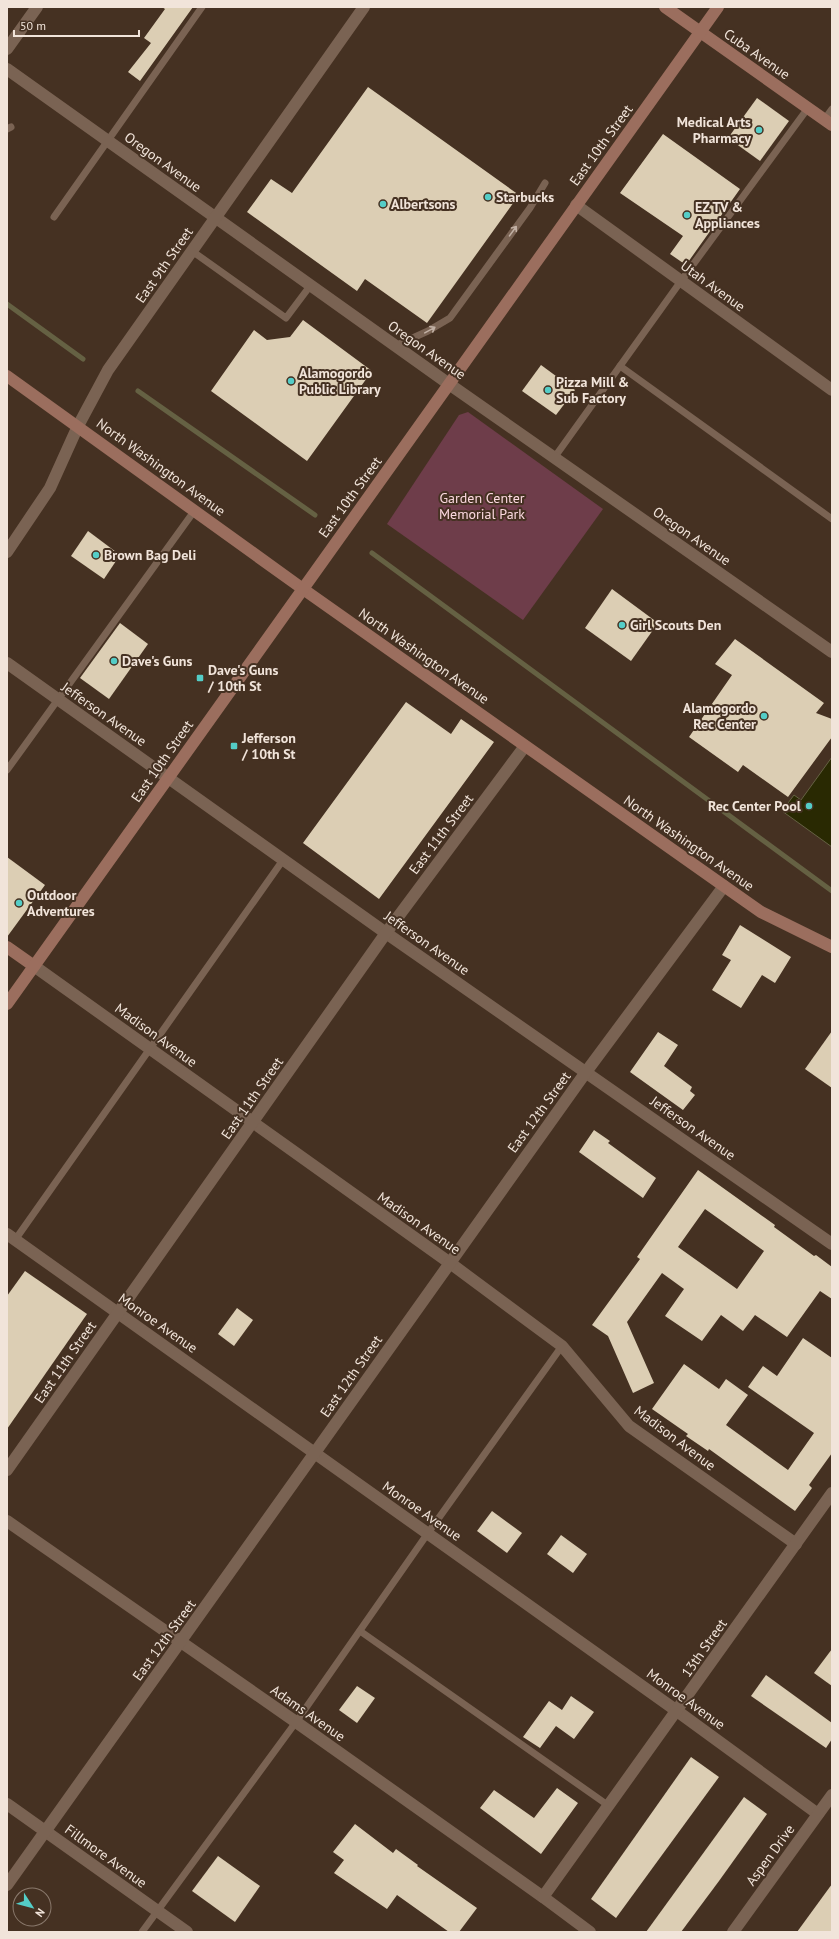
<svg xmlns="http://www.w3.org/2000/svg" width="839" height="1939" font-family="'PT Sans',sans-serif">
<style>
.green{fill:#6e3d4a}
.water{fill:#292902;stroke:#656143}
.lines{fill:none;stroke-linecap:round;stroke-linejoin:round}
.stream{stroke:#656143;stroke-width:5}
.building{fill:#dcceb4;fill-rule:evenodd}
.lane{stroke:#7a6353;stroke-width:7}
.street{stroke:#7a6353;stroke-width:12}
.secondary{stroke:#9b6e5e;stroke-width:12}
.oneway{stroke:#c1b0a4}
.poi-dot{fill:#54cdc7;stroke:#453122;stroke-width:1.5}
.labels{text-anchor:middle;stroke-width:4;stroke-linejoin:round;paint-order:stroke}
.street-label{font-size:14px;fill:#f1e4da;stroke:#453122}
.poi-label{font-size:14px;font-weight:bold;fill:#f1e4da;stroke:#453122;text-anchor:start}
.park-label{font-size:14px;fill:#fcd9e0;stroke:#453122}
</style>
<rect width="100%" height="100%" fill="#453122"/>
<path class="green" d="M 468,412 L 603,509 L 523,620 L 387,524 L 459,415 Z"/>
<path class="water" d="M 832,757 L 832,847 L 782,811 L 794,795 L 801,800 Z"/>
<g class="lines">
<g class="stream">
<path d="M 7,304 L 83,359"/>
<path d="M 138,391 L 315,515"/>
<path d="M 372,553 L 832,891"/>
</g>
</g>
<g class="building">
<path d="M 162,7 L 193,7 L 140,81 L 128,72 L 151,43 L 144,38 L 165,9 Z"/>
<path d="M 368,87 L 519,195 L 427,323 L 365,279 L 357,291 L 247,212 L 271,179 L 292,193 Z"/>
<path d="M 757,98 L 789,121 L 760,161 L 728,138 Z"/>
<path d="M 663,134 L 740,189 L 686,265 L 670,254 L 683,236 L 620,193 Z"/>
<path d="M 303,320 L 372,371 L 307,461 L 211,391 L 254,330 L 267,340 L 290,337 Z"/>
<path d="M 541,365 L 575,390 L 556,415 L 522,391 Z"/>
<path d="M 88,531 L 120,555 L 104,579 L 71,556 Z"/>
<path d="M 612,589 L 658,623 L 631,661 L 585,628 Z"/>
<path d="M 120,623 L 148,644 L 109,699 L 80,678 Z"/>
<path d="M 735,639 L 824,703 L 816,713 L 832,719 L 832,737 L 788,797 L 743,765 L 738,772 L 689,737 L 732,675 L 715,664 Z"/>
<path d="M 406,702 L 451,734 L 461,719 L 494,742 L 379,899 L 303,843 Z"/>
<path d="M 7,857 L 45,885 L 7,937 Z"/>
<path d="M 740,925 L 791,957 L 775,983 L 762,975 L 741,1008 L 712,990 L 731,960 L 722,955 Z"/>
<path d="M 832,1031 L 832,1088 L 805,1069 Z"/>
<path d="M 658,1032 L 678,1045 L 664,1066 L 692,1087 L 690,1091 L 695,1095 L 683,1110 L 630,1072 Z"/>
<path d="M 594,1130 L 610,1141 L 608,1143 L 656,1178 L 643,1198 L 579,1152 Z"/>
<path d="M 698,1170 L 775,1225 L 774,1227 L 814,1256 L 816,1255 L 832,1267 L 832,1299 L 820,1291 L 787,1337 L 755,1315 L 743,1331 L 721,1315 L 702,1341 L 665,1316 L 684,1289 L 662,1273 L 627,1322 L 654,1383 L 633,1393 L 608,1336 L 592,1325 L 640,1259 L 637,1257 ZM 705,1209 L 764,1251 L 737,1289 L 678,1247 Z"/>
<path d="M 25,1271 L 87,1314 L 7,1429 L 7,1296 Z"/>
<path d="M 237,1308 L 253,1320 L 234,1346 L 218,1334 Z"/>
<path d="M 803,1338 L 832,1358 L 832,1453 L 809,1485 L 812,1488 L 795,1511 L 709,1449 L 708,1451 L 686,1436 L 688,1434 L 652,1409 L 684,1364 L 719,1389 L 726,1379 L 748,1395 L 726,1425 L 788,1470 L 814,1433 L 748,1387 L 763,1366 L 777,1376 Z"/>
<path d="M 492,1511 L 522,1533 L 507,1553 L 477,1531 Z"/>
<path d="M 561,1535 L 587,1554 L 573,1573 L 547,1554 Z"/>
<path d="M 832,1649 L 832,1686 L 814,1673 Z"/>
<path d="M 766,1675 L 832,1723 L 832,1739 L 826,1748 L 751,1696 Z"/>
<path d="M 357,1686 L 375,1698 L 357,1723 L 339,1710 Z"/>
<path d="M 571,1696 L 594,1712 L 574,1739 L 556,1726 L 540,1748 L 523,1737 L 549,1701 L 562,1710 Z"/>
<path d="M 691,1757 L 719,1777 L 616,1918 L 591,1899 Z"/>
<path d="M 557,1788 L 578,1803 L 541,1854 L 480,1808 L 494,1790 L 534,1818 Z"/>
<path d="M 744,1797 L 767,1814 L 719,1881 L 681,1932 L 646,1932 Z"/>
<path d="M 355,1824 L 393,1853 L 396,1849 L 418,1865 L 417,1866 L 477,1908 L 459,1932 L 449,1932 L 397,1895 L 387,1909 L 334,1873 L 344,1860 L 333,1852 Z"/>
<path d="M 218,1856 L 260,1886 L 235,1922 L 192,1891 Z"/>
<path d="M 832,1884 L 832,1932 L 797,1932 Z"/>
</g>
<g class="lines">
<g class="lane">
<path d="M 824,120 L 832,109"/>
<path d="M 7,129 L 11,127"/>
<path d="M 54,217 L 202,7"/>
<path d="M 192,251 L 286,318 L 310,286"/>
<path d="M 395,346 L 428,331 L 450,318 L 530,208 L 545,183"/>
<path d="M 620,366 L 832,519"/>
<path d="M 554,458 L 681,281 L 808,108"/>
<path d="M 7,770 L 195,510"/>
<path d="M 15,1240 L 283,860"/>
<path d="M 360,1631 L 609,1806"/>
<path d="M 142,1932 L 296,1722 L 428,1533 L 562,1346"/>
</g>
<g class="street">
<path d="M 7,49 L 37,7"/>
<path d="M 7,69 L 449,384 L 832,652"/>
<path d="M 576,205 L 832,390"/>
<path d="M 7,552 L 50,488 L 78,426 L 108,370 L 364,7"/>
<path d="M 7,663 L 386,933 L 832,1244"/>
<path d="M 34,966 L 450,1263 L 562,1346 L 629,1426 L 796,1544"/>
<path d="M 7,1234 L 677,1711 L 818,1814"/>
<path d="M 7,1470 L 386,933 L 525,746"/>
<path d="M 7,1521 L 296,1722 L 543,1897 L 590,1932"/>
<path d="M 7,1804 L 187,1932"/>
<path d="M 7,1885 L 586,1072 L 724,886"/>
<path d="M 543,1897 L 832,1493"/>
<path d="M 733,1932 L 832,1795"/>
</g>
<g class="secondary">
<path d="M 665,7 L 832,125"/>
<path d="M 7,376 L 303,589 L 724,886 L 761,912 L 832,947"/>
<path d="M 7,947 L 34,966"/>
<path d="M 7,1004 L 718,7"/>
</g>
</g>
<defs><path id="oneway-shaft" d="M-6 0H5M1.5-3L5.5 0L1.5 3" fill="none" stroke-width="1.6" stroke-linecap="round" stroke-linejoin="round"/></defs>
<g class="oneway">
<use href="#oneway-shaft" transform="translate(513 231) rotate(-54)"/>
<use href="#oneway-shaft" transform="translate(430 330) rotate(-29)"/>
</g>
<g class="poi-dot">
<circle cx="759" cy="130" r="4"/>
<circle cx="488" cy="197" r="4"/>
<circle cx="383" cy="204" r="4"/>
<circle cx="687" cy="215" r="4"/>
<circle cx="291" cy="381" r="4"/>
<circle cx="548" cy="390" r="4"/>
<circle cx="96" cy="555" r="4"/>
<circle cx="622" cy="625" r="4"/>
<circle cx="114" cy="661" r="4"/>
<rect x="196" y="674" width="8" height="8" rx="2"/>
<circle cx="764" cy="716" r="4"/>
<rect x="230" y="742" width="8" height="8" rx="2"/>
<circle cx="809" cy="806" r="4"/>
<circle cx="19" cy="903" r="4"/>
</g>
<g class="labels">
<g class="street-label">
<text transform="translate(757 54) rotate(35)" y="5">Cuba Avenue</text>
<text transform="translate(601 145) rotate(-54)" y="5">East 10th Street</text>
<text transform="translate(163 162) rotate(36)" y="5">Oregon Avenue</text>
<text transform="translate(164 265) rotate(-55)" y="5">East 9th Street</text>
<text transform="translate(713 286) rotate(36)" y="5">Utah Avenue</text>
<text transform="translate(427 350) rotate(35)" y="5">Oregon Avenue</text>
<text transform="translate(161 467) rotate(36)" y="5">North Washington Avenue</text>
<text transform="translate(350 497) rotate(-54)" y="5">East 10th Street</text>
<text transform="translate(692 536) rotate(35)" y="5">Oregon Avenue</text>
<text transform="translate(424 656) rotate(35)" y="5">North Washington Avenue</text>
<text transform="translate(104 714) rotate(35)" y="5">Jefferson Avenue</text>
<text transform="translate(162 761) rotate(-55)" y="5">East 10th Street</text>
<text transform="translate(441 834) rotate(-53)" y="5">East 11th Street</text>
<text transform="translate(689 843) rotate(35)" y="5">North Washington Avenue</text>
<text transform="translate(427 943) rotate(35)" y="5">Jefferson Avenue</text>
<text transform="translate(156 1035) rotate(36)" y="5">Madison Avenue</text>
<text transform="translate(252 1098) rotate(-55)" y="5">East 11th Street</text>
<text transform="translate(539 1112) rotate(-54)" y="5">East 12th Street</text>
<text transform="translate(693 1128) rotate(35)" y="5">Jefferson Avenue</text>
<text transform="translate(419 1223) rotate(35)" y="5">Madison Avenue</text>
<text transform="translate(158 1323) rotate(35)" y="5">Monroe Avenue</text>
<text transform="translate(65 1362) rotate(-55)" y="5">East 11th Street</text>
<text transform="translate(351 1376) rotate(-55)" y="5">East 12th Street</text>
<text transform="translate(675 1438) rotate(37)" y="5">Madison Avenue</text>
<text transform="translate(422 1511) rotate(35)" y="5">Monroe Avenue</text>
<text transform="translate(164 1640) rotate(-54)" y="5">East 12th Street</text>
<text transform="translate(704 1648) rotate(-55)" y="5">13th Street</text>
<text transform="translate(686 1699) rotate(36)" y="5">Monroe Avenue</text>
<text transform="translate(308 1713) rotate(35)" y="5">Adams Avenue</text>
<text transform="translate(770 1855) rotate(-54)" y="5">Aspen Drive</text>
<text transform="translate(106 1856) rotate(36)" y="5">Fillmore Avenue</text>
</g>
<g class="poi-label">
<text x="751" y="127" text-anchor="end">Medical Arts<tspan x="751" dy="16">Pharmacy</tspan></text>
<text x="496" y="202">Starbucks</text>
<text x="391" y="209">Albertsons</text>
<text x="695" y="212">EZ TV &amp;<tspan x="695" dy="16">Appliances</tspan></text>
<text x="299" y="378">Alamogordo<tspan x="299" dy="16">Public Library</tspan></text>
<text x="556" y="387">Pizza Mill &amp;<tspan x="556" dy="16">Sub Factory</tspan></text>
<text x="104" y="560">Brown Bag Deli</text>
<text x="630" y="630">Girl Scouts Den</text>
<text x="122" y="666">Dave's Guns</text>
<text x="208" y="675">Dave's Guns<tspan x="208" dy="16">/ 10th St</tspan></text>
<text x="756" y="713" text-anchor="end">Alamogordo<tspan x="756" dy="16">Rec Center</tspan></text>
<text x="242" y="743">Jefferson<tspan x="242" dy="16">/ 10th St</tspan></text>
<text x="801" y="811" text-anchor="end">Rec Center Pool</text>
<text x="27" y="900">Outdoor<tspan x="27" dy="16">Adventures</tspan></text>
</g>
<g class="park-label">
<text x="482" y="503">Garden Center<tspan x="482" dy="16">Memorial Park</tspan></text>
</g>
</g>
<rect width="839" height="1939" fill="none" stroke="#f1e4da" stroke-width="16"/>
<g transform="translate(32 1907) rotate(126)"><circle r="19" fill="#453122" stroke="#8a796c"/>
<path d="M0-3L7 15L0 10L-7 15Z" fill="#54cdc7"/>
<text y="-6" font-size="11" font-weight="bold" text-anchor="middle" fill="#f1e4da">N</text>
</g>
<path d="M14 30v6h125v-6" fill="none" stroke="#f1e4da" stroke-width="2"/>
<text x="20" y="30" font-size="12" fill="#f1e4da" stroke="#453122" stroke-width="3" paint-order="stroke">50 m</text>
</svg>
